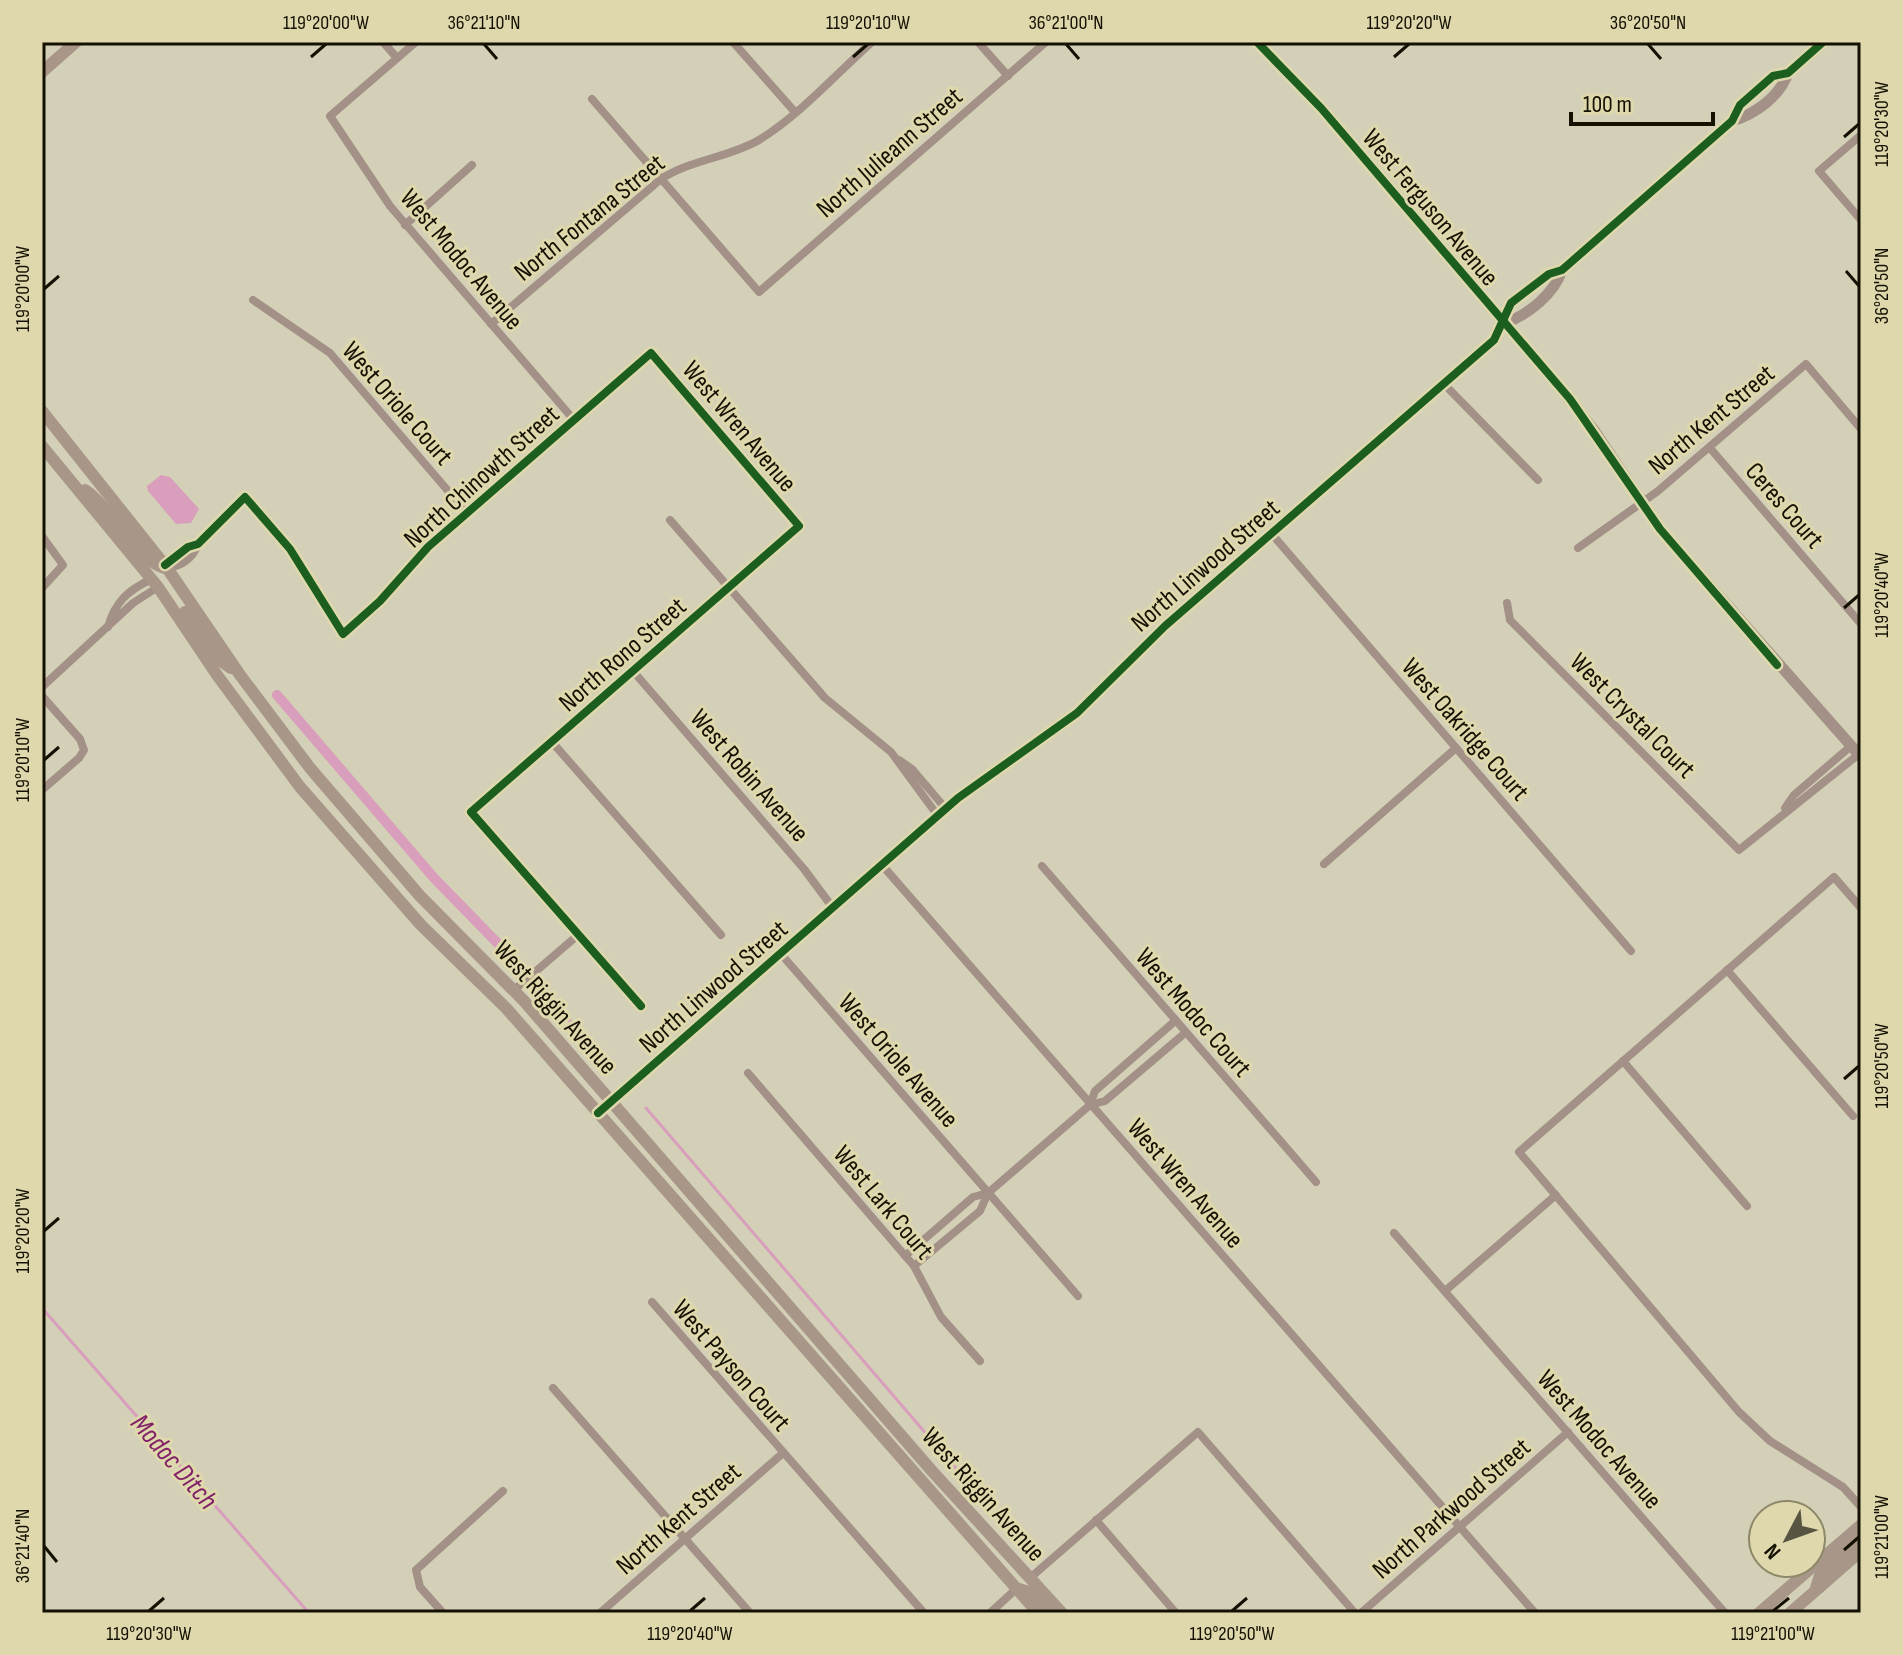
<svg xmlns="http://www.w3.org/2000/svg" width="1903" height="1655" font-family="'Sofia Sans Condensed',sans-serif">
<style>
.water{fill:#d89ebb}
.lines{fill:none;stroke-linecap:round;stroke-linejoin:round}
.stream{stroke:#d89ebb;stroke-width:3}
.canal{stroke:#d89ebb;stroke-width:10}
.minor{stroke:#a39086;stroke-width:8}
.tertiary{stroke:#a39086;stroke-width:11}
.secondary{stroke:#a89788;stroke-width:12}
.cycleway-casing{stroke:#ded8ac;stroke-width:13}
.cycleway{stroke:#1b5e20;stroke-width:8}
.ticks{fill:none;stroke:#141103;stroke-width:3}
.labels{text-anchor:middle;stroke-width:6;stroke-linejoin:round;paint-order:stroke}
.street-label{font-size:26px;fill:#141103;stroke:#ded8ac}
.water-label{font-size:28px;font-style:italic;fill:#812167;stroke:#ded8ac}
.neatline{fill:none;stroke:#141103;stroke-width:3}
.ticks-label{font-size:20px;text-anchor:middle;fill:#141103}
</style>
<rect width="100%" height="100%" fill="#d3d0b7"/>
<path class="water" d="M 161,475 L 170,477 L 199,509 L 191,523 L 176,524 L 148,491 L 147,486 Z"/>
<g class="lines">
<g class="stream">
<path d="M 546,994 L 614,1070"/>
<path d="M 646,1108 L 984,1501"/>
<path d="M 42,1308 L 309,1613"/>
</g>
<path class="canal" d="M 277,695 L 434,878 L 514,960"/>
<g class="minor">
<path d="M 383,42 L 397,58"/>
<path d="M 416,42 L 330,116 L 390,206 L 574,420"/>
<path d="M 733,42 L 794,111"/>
<path d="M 978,42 L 1008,76"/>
<path d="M 592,99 L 759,292 L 1046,42"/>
<path d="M 1861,135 L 1819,171 L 1861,220"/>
<path d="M 405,225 L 472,165"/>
<path d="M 253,300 L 330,353 L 467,513"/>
<path d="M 491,324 L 661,179 C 692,159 728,158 759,140 C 800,115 836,74 872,42"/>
<path d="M 1443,383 L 1538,480"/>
<path d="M 1710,448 L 1861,624"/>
<path d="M 670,520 L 825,698 L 891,752 L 938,816"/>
<path d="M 1271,533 L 1631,951"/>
<path d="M 42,536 L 63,565 L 42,588"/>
<path d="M 1578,548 L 1658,491 L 1806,364 L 1861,429"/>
<path d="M 165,565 L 188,547 L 198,544 L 245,497 L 290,549 L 343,634 L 380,601 L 428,547 L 651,353 L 799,526 L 471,812 L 641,1006"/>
<path d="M 167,568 C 182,566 193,558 198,544"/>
<path d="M 1507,603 L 1510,620 L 1739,850 L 1859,754"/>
<path d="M 108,627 C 115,602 128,590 152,579"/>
<path d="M 633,671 L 804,869 L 833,908"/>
<path d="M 42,687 L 133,603 L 158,587"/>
<path d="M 42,696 L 80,739 L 84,750 L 79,758 L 42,790"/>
<path d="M 552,742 L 721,935"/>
<path d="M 899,760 L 912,769 L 946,809"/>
<path d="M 1785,808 L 1794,795 L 1851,746"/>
<path d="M 1324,864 L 1456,748"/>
<path d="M 882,865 L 1535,1613"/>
<path d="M 1042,866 L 1316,1182"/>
<path d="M 1861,908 L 1834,877 L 1519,1152 L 1739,1412 L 1770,1441 L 1843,1487 L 1861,1507"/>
<path d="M 781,954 L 1078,1296"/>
<path d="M 1727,970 L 1853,1116"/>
<path d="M 514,990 L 578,935"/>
<path d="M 1623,1061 L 1747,1206"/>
<path d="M 748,1073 L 914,1266 L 941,1317 L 980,1361"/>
<path d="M 1090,1105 L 1095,1091 L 1175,1021"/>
<path d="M 1394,1233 L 1725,1613"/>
<path d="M 905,1256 L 973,1197 L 988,1193 L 1090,1105 L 1105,1101 L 1185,1033"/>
<path d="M 914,1266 L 980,1211 L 988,1193"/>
<path d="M 1445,1291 L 1556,1195"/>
<path d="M 652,1302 L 924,1613"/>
<path d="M 553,1388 L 750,1613"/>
<path d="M 1096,1520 L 1176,1613"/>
<path d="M 1030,1578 L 1198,1432 L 1355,1613"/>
<path d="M 443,1613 L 420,1587 L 416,1570 L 503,1491"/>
<path d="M 600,1613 L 783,1453"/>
<path d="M 990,1613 L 1015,1590"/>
<path d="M 1361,1613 L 1568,1432"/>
</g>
<g class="tertiary">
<path d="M 1257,42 L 1321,108 L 1559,387 L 1594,430 L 1660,529 L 1861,757"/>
<path d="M 1732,121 C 1756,114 1780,96 1788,73"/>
<path d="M 1505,323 C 1528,315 1554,294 1562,270"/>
<path d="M 598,1113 L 958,798 L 1077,713 L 1165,626 L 1494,340 L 1511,303 L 1549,274 L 1562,270 L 1732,121 L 1740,105 L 1773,76 L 1788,73 L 1823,42"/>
</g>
<g class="secondary">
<path d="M 42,72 L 76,42"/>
<path d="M 42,411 L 167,568 L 240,675 L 310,768 L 420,896 L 524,1001 L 932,1471 L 1062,1613"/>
<path d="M 42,446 L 158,587 L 217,675 L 300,787 L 421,925 L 506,1008 L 1038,1613"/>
<path d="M 85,490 C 109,505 143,568 167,568"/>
<path d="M 185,612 L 218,659 L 231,668"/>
<path d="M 1816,1588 L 1821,1572 L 1861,1538"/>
<path d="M 1019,1589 L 1029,1592 L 1050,1613"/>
<path d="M 1759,1613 L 1861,1525"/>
<path d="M 1790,1613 L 1861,1551"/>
</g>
<g class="cycleway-casing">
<g id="cycleway">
<path d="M 1257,42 L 1321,108 L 1570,399 L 1660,529 L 1777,665"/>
<path d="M 165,565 L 188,547 L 198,544 L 245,497 L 290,549 L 343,634 L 380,601 L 428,547 L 651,353 L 799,526 L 471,812 L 641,1006"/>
<path d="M 598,1113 L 958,798 L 1077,713 L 1165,626 L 1494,340 L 1511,303 L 1549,274 L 1562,270 L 1732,121 L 1740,105 L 1773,76 L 1788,73 L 1823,42"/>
</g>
</g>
<use href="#cycleway" class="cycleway"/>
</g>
<path class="ticks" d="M 484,44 L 497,59M 1066,44 L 1079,59M 1648,44 L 1661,59M 311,57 L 326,44M 853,57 L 868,44M 1394,57 L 1409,44M 1844,137 L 1859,124M 1846,271 L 1859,286M 44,289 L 59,276M 1844,608 L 1859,595M 44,760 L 59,747M 1844,1079 L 1859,1066M 44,1231 L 59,1218M 44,1546 L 57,1562M 1844,1550 L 1859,1537M 149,1611 L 164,1598M 690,1611 L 705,1598M 1232,1611 L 1247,1598M 1773,1611 L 1789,1598"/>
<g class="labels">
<g class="street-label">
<text transform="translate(889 152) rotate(-41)" y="9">North Julieann Street</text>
<text transform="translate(1431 207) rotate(50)" y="9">West Ferguson Avenue</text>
<text transform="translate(589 217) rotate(-39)" y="9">North Fontana Street</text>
<text transform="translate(462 259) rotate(50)" y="9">West Modoc Avenue</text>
<text transform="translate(398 403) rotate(49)" y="9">West Oriole Court</text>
<text transform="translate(1711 419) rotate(-40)" y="9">North Kent Street</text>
<text transform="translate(740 426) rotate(50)" y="9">West Wren Avenue</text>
<text transform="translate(481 476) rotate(-42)" y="9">North Chinowth Street</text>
<text transform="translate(1785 505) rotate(49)" y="9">Ceres Court</text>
<text transform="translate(1205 565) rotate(-41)" y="9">North Linwood Street</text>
<text transform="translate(622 654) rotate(-41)" y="9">North Rono Street</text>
<text transform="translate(1633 715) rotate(45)" y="9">West Crystal Court</text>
<text transform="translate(1466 729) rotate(49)" y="9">West Oakridge Court</text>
<text transform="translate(750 775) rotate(49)" y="9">West Robin Avenue</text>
<text transform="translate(713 986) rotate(-41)" y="9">North Linwood Street</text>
<text transform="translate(556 1007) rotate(48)" y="9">West Riggin Avenue</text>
<text transform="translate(1194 1012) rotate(49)" y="9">West Modoc Court</text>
<text transform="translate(899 1060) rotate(49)" y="9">West Oriole Avenue</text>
<text transform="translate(1186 1183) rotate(49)" y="9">West Wren Avenue</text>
<text transform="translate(884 1202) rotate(50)" y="9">West Lark Court</text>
<text transform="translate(732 1365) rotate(49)" y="9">West Payson Court</text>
<text transform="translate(1600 1439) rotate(49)" y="9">West Modoc Avenue</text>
<text transform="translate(984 1494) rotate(48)" y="9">West Riggin Avenue</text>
<text transform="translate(1451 1508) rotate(-41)" y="9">North Parkwood Street</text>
<text transform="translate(678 1518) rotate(-41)" y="9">North Kent Street</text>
</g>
<g class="water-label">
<text transform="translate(175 1461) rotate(49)" y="10">Modoc Ditch</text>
</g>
</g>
<rect width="1903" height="1655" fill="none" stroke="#ded8ac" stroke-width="88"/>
<g transform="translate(1787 1539) rotate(229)"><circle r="38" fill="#ded8ac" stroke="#8d8868" stroke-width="2"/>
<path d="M0-6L14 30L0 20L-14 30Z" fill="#575442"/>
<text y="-12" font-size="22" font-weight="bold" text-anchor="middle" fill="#141103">N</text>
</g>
<path d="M1571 112v12h142v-12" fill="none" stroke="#141103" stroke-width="4"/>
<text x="1583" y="112" font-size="24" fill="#141103" stroke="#ded8ac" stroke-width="6" paint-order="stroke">100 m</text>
<rect x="44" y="44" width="1815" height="1567" class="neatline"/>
<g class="ticks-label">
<text x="326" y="29">119°20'00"W</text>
<text x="484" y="29">36°21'10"N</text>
<text x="868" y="29">119°20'10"W</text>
<text x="1066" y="29">36°21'00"N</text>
<text x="1409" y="29">119°20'20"W</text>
<text x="1648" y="29">36°20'50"N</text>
<text transform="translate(1881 124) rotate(-90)" y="7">119°20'30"W</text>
<text transform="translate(1881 286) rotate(-90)" y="7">36°20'50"N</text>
<text transform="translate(22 289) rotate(-90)" y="7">119°20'00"W</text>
<text transform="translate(1881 595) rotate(-90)" y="7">119°20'40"W</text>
<text transform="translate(22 760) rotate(-90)" y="7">119°20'10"W</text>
<text transform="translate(1881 1066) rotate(-90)" y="7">119°20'50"W</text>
<text transform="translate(22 1231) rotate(-90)" y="7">119°20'20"W</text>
<text transform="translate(1881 1537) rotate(-90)" y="7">119°21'00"W</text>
<text transform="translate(22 1546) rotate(-90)" y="7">36°21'40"N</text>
<text x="149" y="1640">119°20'30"W</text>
<text x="690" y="1640">119°20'40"W</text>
<text x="1232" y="1640">119°20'50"W</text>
<text x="1773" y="1640">119°21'00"W</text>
</g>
</svg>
